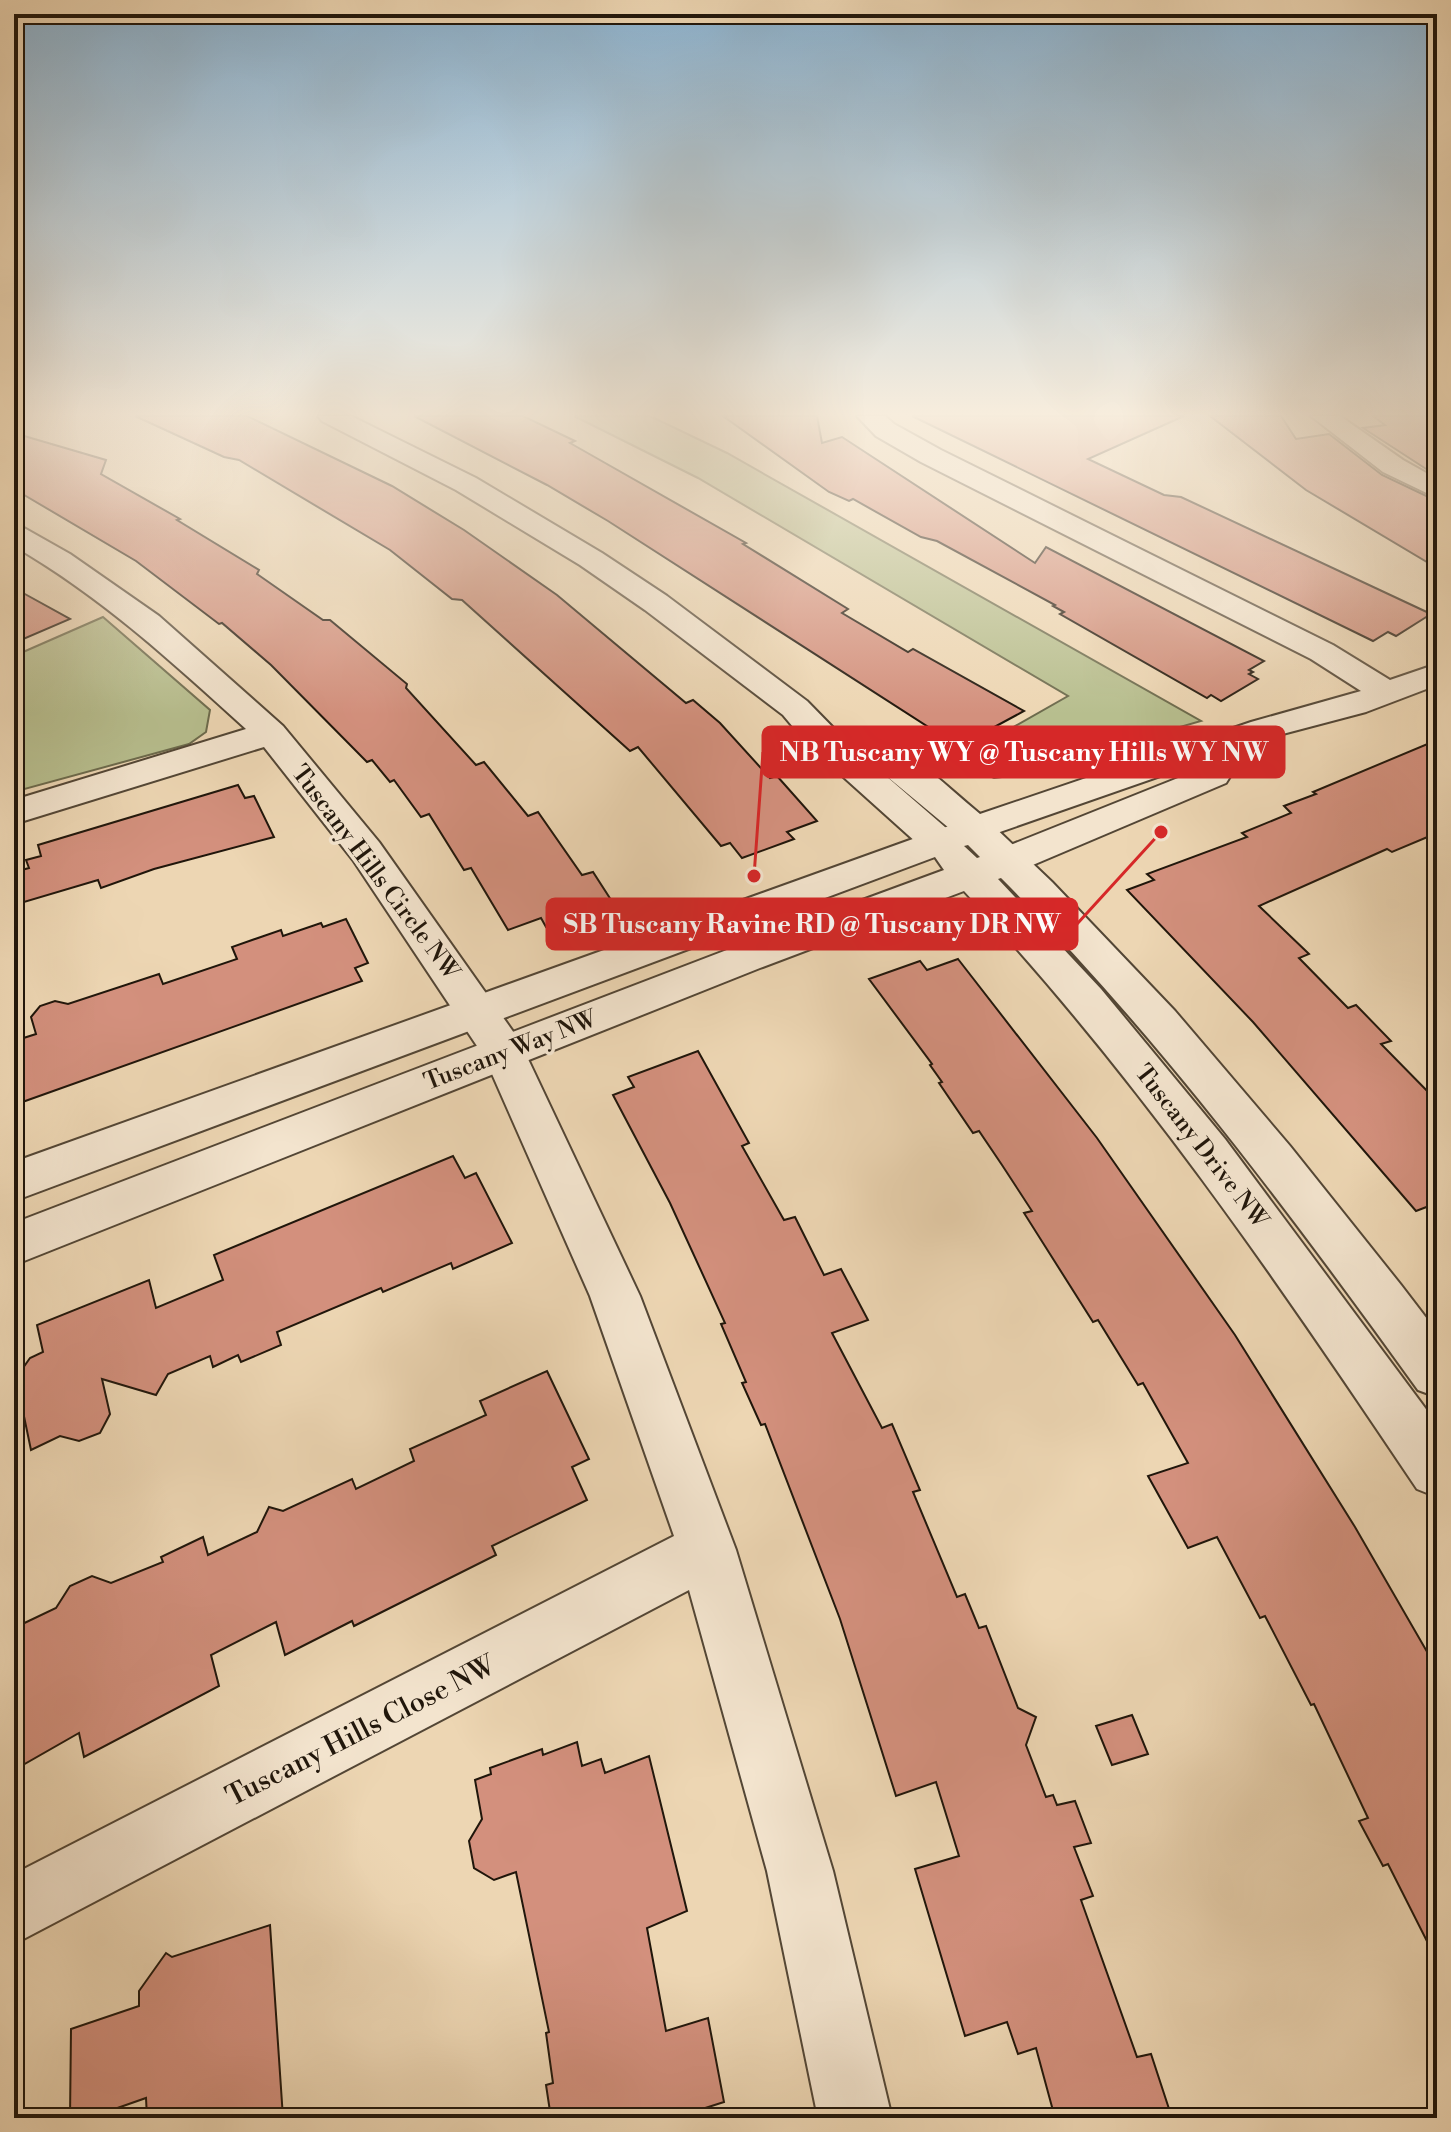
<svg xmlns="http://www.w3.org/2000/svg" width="1451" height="2132" font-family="'Libre Bodoni',serif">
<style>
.green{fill:#b7be8e;stroke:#6c6a4c;stroke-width:2}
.building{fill:#d3907d;stroke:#20160b;stroke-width:2}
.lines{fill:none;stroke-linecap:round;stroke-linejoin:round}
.minor-casing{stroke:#534635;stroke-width:4}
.tertiary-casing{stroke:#534635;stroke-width:4}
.minor{fill:#f3e4ce;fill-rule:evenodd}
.tertiary{fill:#f3e4ce;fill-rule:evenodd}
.labels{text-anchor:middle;stroke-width:7;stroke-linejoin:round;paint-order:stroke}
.street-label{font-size:24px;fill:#20160b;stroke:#f3e4ce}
.near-street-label{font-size:28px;fill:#20160b;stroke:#f3e4ce}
.leader{fill:none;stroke:#d62828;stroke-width:3}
.callout-dot{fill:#d62828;stroke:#f3e4ce;stroke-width:3}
.callout{fill:#d62828;stroke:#d62828;stroke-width:3}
.callout-label{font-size:26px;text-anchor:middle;font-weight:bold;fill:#fff}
</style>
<rect width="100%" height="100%" fill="#edd6b3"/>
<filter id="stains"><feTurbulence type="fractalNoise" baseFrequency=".0025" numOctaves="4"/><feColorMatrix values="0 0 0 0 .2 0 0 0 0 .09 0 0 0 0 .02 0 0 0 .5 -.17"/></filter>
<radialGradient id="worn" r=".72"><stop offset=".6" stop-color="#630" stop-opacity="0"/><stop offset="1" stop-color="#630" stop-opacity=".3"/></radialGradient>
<g class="green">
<path d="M 574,416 L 650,416 L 727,453 L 1201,721 L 1010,776 L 994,778 L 954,761 L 1068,696 L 698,478 Z"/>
<path d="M 103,617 L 210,710 L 206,732 L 189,744 L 21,790 L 14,783 L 14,656 Z"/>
</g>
<g class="building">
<path d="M 135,416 L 247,416 L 392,486 L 464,530 L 557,595 L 686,703 L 693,700 L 720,723 L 770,778 L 777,776 L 817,821 L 787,832 L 794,839 L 742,858 L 730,843 L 721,846 L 638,747 L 630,751 L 462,600 L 452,599 L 390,550 L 239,460 L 224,457 Z"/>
<path d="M 414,416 L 523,416 L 575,441 L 570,443 L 746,543 L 743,544 L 848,609 L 842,613 L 908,652 L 913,649 L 1024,711 L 974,738 L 960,728 L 944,737 L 608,521 L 547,485 Z"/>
<path d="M 723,416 L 817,416 L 822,443 L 842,437 L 1035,563 L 1046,547 L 1264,661 L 1249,670 L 1253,672 L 1249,674 L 1258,679 L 1221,701 L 1211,695 L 1207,698 L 1060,614 L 1064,612 L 1053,606 L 1055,605 L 937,541 L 921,537 L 853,499 L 849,501 L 829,492 Z"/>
<path d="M 912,416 L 1184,416 L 1088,459 L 1164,495 L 1181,497 L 1431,614 L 1396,636 L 1388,632 L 1373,641 Z"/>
<path d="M 1210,416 L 1281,416 L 1296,439 L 1329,434 L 1382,475 L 1437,501 L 1437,568 L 1306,490 Z"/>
<path d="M 1373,416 L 1437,416 L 1437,476 L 1363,428 L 1385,425 Z"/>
<path d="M 14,433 L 106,460 L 101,474 L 180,519 L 177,520 L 259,570 L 257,574 L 323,620 L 330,620 L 407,684 L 406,688 L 476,765 L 484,762 L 528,816 L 538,812 L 582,875 L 593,872 L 613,903 L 546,927 L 541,918 L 508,930 L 471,868 L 464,870 L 429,814 L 421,817 L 394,780 L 390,782 L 372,760 L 367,762 L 271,665 L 222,623 L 219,624 L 136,561 L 14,489 Z"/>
<path d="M 14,588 L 70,619 L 14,643 Z"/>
<path d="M 1437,740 L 1437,833 L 1392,852 L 1387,849 L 1259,906 L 1309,954 L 1299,958 L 1348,1008 L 1356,1005 L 1391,1041 L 1381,1044 L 1437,1101 L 1437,1203 L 1416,1211 L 1253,1022 L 1127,890 L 1154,880 L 1147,874 L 1247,837 L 1242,833 L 1291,813 L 1284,806 L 1316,794 L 1313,792 Z"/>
<path d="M 238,785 L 245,798 L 254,796 L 274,837 L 154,869 L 101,888 L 98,880 L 14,905 L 14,872 L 29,868 L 26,860 L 41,856 L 38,845 Z"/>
<path d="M 346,919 L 368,963 L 355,968 L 362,981 L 14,1105 L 14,1041 L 36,1034 L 31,1017 L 40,1006 L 55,1001 L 68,1004 L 159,974 L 163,984 L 237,959 L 232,947 L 281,930 L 283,936 L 321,923 L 323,927 Z"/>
<path d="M 958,959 L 1097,1138 L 1235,1335 L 1355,1527 L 1437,1669 L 1437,1961 L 1388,1864 L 1383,1866 L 1359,1821 L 1368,1818 L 1314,1704 L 1311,1705 L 1265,1616 L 1260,1618 L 1217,1537 L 1188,1548 L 1148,1476 L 1188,1463 L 1143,1383 L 1138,1385 L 1098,1320 L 1093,1322 L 1024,1213 L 1032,1211 L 1002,1165 L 979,1131 L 973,1133 L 939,1083 L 942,1082 L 930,1065 L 932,1064 L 869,979 L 920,961 L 927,970 Z"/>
<path d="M 698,1051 L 749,1143 L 742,1146 L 784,1220 L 795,1217 L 824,1275 L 841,1269 L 868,1320 L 832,1333 L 882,1428 L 892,1424 L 920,1490 L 913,1492 L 957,1597 L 965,1594 L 979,1628 L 986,1626 L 1018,1708 L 1036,1717 L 1026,1745 L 1046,1797 L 1053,1795 L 1057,1805 L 1075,1801 L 1091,1843 L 1074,1847 L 1093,1896 L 1081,1900 L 1137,2057 L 1151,2054 L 1172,2118 L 1055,2118 L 1036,2048 L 1018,2054 L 1007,2022 L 965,2036 L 915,1869 L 959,1856 L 936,1782 L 896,1796 L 840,1619 L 765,1424 L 761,1425 L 742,1383 L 746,1382 L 721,1324 L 725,1323 L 670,1203 L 613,1095 L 634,1087 L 628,1077 Z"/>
<path d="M 453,1156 L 465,1178 L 476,1173 L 512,1243 L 453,1269 L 451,1263 L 383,1292 L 381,1288 L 277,1332 L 281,1345 L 241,1362 L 238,1355 L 213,1367 L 210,1356 L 168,1374 L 156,1395 L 102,1379 L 110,1414 L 100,1433 L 79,1441 L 60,1436 L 31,1450 L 16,1378 L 30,1358 L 43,1352 L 37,1325 L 149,1280 L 156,1308 L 223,1280 L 214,1255 Z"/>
<path d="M 547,1371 L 589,1459 L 572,1467 L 587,1500 L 492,1546 L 496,1555 L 354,1626 L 352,1621 L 285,1655 L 276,1622 L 211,1655 L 219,1686 L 84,1757 L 79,1733 L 14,1770 L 14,1628 L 56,1608 L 70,1586 L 92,1576 L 111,1583 L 163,1562 L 161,1557 L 203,1537 L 208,1555 L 257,1532 L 269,1507 L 283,1511 L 352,1479 L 356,1489 L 414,1461 L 410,1449 L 486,1415 L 480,1401 Z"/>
<path d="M 1132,1715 L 1148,1754 L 1112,1765 L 1096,1726 Z"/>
<path d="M 577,1742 L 582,1766 L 601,1759 L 605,1773 L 649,1756 L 687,1911 L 647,1928 L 666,2031 L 708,2018 L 724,2102 L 674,2118 L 551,2118 L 546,2085 L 553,2083 L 546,2033 L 549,2032 L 516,1872 L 494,1880 L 474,1868 L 469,1841 L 482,1819 L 475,1780 L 491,1774 L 490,1768 L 542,1749 L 543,1755 Z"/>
<path d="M 270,1925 L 283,2118 L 147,2118 L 146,2098 L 89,2118 L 70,2118 L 71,2029 L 139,2006 L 139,1991 L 166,1953 L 172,1957 Z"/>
</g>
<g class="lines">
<g class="minor-casing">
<g id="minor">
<path d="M 318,416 L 351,416 L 476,478 L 602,553 L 667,596 L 807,701 L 851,746 L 856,738 C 864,736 871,734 880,738 C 912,752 952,791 980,814 L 1251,722 L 1361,691 L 1311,659 L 921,462 L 876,436 L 857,416 L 885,416 L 894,424 L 941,450 L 1333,645 L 1390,680 L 1437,664 L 1437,685 L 1366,712 L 1275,736 L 974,841 L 961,838 L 878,769 L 953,834 L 959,843 L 953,852 L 940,855 L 927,852 L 809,746 L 783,715 L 645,610 L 580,565 L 456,490 L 322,421 Z"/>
<path d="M 1311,416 L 1340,416 L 1403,460 L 1437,479 L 1437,498 L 1383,472 Z"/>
<path d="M 14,525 L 24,528 L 70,554 L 159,616 L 283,726 L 379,842 L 519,1040 L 640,1296 L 736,1550 L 833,1871 L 892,2118 L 818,2118 L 767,1871 L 689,1590 L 14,1944 L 14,1874 L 674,1536 L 590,1296 L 485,1058 L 353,860 L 264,747 L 14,824 L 14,800 L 246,729 C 171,661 103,598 14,546 Z"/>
<path d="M 1213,764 L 1226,767 L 1231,775 L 1226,783 L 1021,870 L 1007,874 L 993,870 L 988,861 L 993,852 Z"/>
</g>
</g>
<g class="tertiary-casing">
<path id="tertiary" d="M 974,817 L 987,820 L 1052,882 L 1175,1011 L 1290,1146 L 1401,1285 L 1437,1332 L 1437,1397 L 1418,1390 C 1289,1211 1157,1034 1001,878 L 998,879 L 1101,989 L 1225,1139 L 1437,1424 L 1437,1497 L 1417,1489 C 1278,1281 1136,1074 964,891 L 760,968 L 14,1265 L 14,1223 L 732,948 L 944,870 L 935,857 L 14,1201 L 14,1162 ZM 968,845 L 980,857 L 977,858 L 964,846 Z"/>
</g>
<use href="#minor" class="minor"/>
<use href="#tertiary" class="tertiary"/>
</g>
<linearGradient id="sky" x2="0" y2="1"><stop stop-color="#8bb5d5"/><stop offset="0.58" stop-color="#f7eddd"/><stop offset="1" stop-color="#f7eddd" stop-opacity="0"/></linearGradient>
<rect width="1451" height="714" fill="url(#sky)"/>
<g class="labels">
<g class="street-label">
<text transform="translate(376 872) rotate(53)" y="8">Tuscany Hills Circle NW</text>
<text transform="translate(510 1050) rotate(-21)" y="8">Tuscany Way NW</text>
<text transform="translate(1202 1146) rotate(52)" y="8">Tuscany Drive NW</text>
</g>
<g class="near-street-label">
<text transform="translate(360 1730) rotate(-27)" y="10">Tuscany Hills Close NW</text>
</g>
</g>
<path class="leader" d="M754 876L763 752M1161 832L1077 924"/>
<g class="callout-dot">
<circle cx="754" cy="876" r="8"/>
<circle cx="1161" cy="832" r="8"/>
</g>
<g class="callout">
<rect x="763" y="727" width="521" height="50" rx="8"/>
<rect x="547" y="899" width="530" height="50" rx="8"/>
</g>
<g class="callout-label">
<text x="1024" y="761">NB Tuscany WY @ Tuscany Hills WY NW</text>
<text x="812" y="933">SB Tuscany Ravine RD @ Tuscany DR NW</text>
</g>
<rect width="1451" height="2132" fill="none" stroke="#edd6b3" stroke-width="48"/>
<rect x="16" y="16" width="1419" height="2100" fill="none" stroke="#20160b" stroke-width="4"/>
<rect x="24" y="24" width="1403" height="2084" fill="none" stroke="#20160b" stroke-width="2"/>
<rect width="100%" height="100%" filter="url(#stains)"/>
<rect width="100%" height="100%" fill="url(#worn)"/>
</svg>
